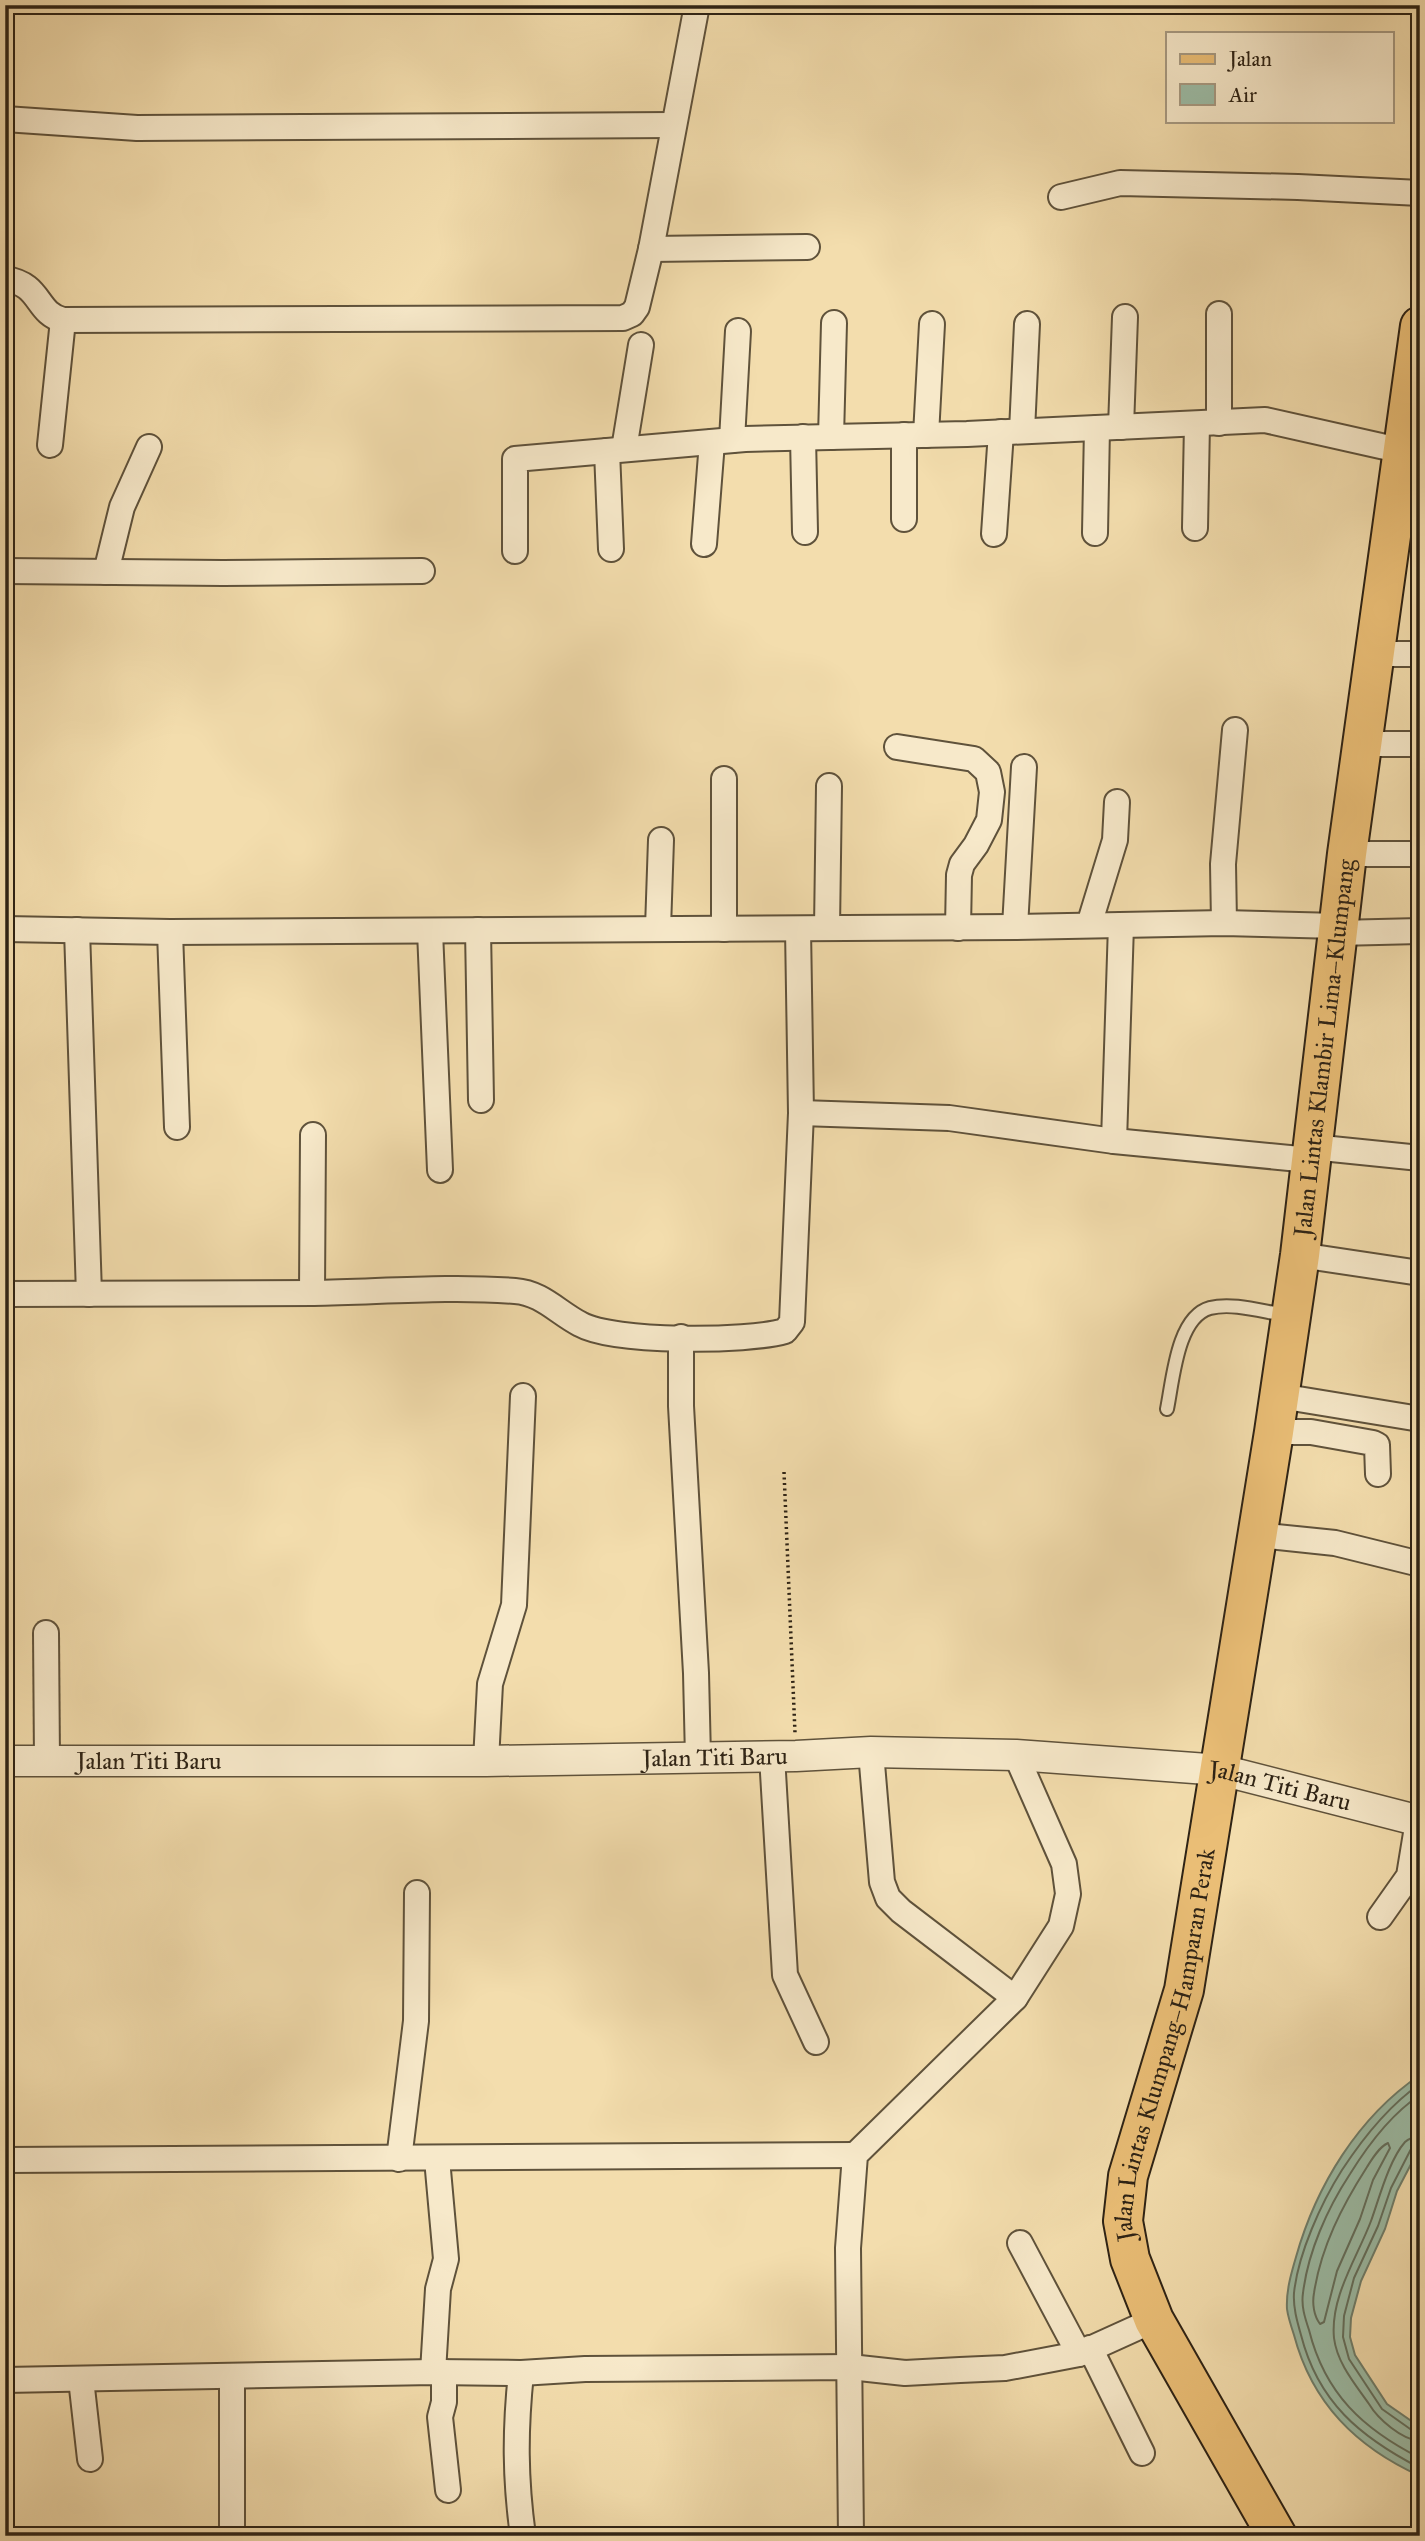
<svg xmlns="http://www.w3.org/2000/svg" width="1425" height="2541" font-family="'IM FELL Great Primer',serif">
<style>
.water{fill:#9cbca6;stroke:#707f6c;stroke-width:2}
.lines{fill:none;stroke-linecap:round;stroke-linejoin:round}
.shore{stroke:#65705e;stroke-width:2}
.service-casing{stroke:#5f523b;stroke-width:16}
.minor-casing{stroke:#5f523b;stroke-width:28}
.tertiary-casing{stroke:#5f523b;stroke-width:33}
.primary-casing{stroke:#2e2315;stroke-width:42}
.path{stroke:#2e2315;stroke-width:3.5;stroke-dasharray:2 3.5;stroke-linecap:butt}
.service{stroke:#f7e9ca;stroke-width:12}
.minor{stroke:#f7e9ca;stroke-width:24}
.tertiary{stroke:#f7e9ca;stroke-width:30}
.primary{stroke:#eabe76;stroke-width:38}
.labels{text-anchor:middle;stroke-width:5;stroke-linejoin:round;paint-order:stroke}
.street-label{font-size:24px;fill:#2e2315;stroke:#f7e9ca}
</style>
<rect width="100%" height="100%" fill="#f3ddad"/>
<filter id="stains"><feTurbulence type="fractalNoise" baseFrequency=".00286" numOctaves="4"/><feColorMatrix values="0 0 0 0 .2 0 0 0 0 .09 0 0 0 0 .02 0 0 0 .5 -.17"/></filter>
<radialGradient id="worn" r=".72"><stop offset=".6" stop-color="#630" stop-opacity="0"/><stop offset="1" stop-color="#630" stop-opacity=".3"/></radialGradient>
<path class="water" d="M 1420,2075 L 1420,2147 L 1397,2191 L 1385,2229 L 1361,2281 L 1351,2318 L 1350,2337 L 1355,2355 L 1387,2404 L 1420,2427 L 1420,2476 C 1356,2447 1312,2403 1294,2335 C 1291,2326 1288,2317 1287,2309 C 1286,2291 1291,2274 1296,2257 C 1316,2186 1358,2117 1420,2075 Z"/>
<g class="lines">
<g class="shore">
<path d="M 1420,2084 C 1388,2106 1363,2138 1342,2170 C 1321,2203 1298,2254 1294,2293 C 1293,2307 1297,2321 1301,2335 C 1318,2402 1360,2437 1420,2468"/>
<path d="M 1420,2095 C 1391,2114 1368,2145 1350,2174 C 1327,2209 1308,2252 1303,2293 C 1301,2306 1305,2318 1309,2330 C 1325,2394 1363,2429 1420,2458"/>
<path d="M 1420,2137 C 1414,2137 1409,2138 1405,2142 C 1389,2160 1379,2199 1371,2221 C 1357,2258 1330,2297 1334,2338 C 1337,2363 1355,2384 1369,2404 C 1378,2419 1402,2440 1420,2441"/>
<path d="M 1388,2143 L 1390,2148 L 1373,2180 L 1360,2219 L 1337,2271 L 1324,2322 L 1320,2324 C 1314,2316 1312,2304 1314,2293 C 1321,2247 1342,2206 1367,2167 C 1372,2159 1379,2147 1388,2143 Z"/>
<path d="M 1420,2146 L 1411,2149 L 1391,2188 L 1378,2226 L 1354,2278 L 1344,2316 L 1343,2337 L 1349,2359 L 1382,2409 L 1413,2431 L 1420,2432"/>
</g>
<g class="service-casing">
<path id="service" d="M 1167,1409 C 1173,1380 1177,1317 1210,1308 C 1233,1302 1264,1312 1286,1315"/>
</g>
<g class="minor-casing">
<g id="minor">
<path d="M 5,119 L 137,128 L 673,125"/>
<path d="M 1061,197 L 1120,183 L 1298,187 L 1420,193"/>
<path d="M 651,249 L 807,247"/>
<path d="M 5,279 C 42,284 35,313 63,320 L 623,318 L 632,314 L 637,307 L 651,249 L 697,5"/>
<path d="M 1219,314 L 1219,423"/>
<path d="M 1121,427 L 1125,317"/>
<path d="M 1022,431 L 1027,324"/>
<path d="M 926,435 L 932,324"/>
<path d="M 803,437 L 805,532"/>
<path d="M 831,437 L 834,323"/>
<path d="M 732,440 L 738,331"/>
<path d="M 50,445 L 63,320"/>
<path d="M 624,449 L 641,345"/>
<path d="M 607,451 L 611,549"/>
<path d="M 904,519 L 904,435"/>
<path d="M 1195,528 L 1197,424"/>
<path d="M 1095,533 L 1097,428"/>
<path d="M 994,534 L 1001,432"/>
<path d="M 704,544 L 712,442"/>
<path d="M 515,551 L 515,459 L 745,439 L 967,434 L 1265,420 L 1403,451"/>
<path d="M 5,571 L 223,573 L 422,571"/>
<path d="M 106,572 L 122,507 L 149,447"/>
<path d="M 1375,654 L 1420,654"/>
<path d="M 1363,744 L 1420,744"/>
<path d="M 897,747 L 974,759 L 988,772 L 992,792 L 989,820 L 976,845 L 962,864 L 959,875 L 958,928"/>
<path d="M 1347,854 L 1420,854"/>
<path d="M 1224,923 L 1223,864 L 1235,730"/>
<path d="M 1089,925 L 1115,840 L 1117,802"/>
<path d="M 1015,927 L 1024,767"/>
<path d="M 658,928 L 661,840"/>
<path d="M 827,928 L 829,786"/>
<path d="M 5,929 L 170,932 L 1015,927 L 1224,923 L 1338,926"/>
<path d="M 724,929 L 724,779"/>
<path d="M 77,930 L 89,1294"/>
<path d="M 478,930 L 481,1100"/>
<path d="M 430,931 L 440,1170"/>
<path d="M 170,932 L 177,1127"/>
<path d="M 1337,933 L 1420,931"/>
<path d="M 801,1113 L 949,1118 L 1114,1141 L 1310,1160"/>
<path d="M 1114,1141 L 1121,925"/>
<path d="M 1312,1147 L 1420,1158"/>
<path d="M 1300,1255 L 1420,1273"/>
<path d="M 312,1293 L 313,1135"/>
<path d="M 5,1294 C 108,1294 211,1294 313,1293 C 380,1292 448,1286 515,1291 C 542,1293 557,1312 580,1324 C 614,1343 747,1342 785,1331 L 792,1322 L 801,1113 L 798,929"/>
<path d="M 681,1337 L 681,1406 L 696,1673 L 698,1758"/>
<path d="M 1279,1403 L 1292,1398 L 1420,1419"/>
<path d="M 1274,1432 L 1311,1432 L 1373,1443 L 1377,1445 L 1378,1474"/>
<path d="M 1258,1535 L 1335,1543 L 1420,1564"/>
<path d="M 46,1633 L 47,1761"/>
<path d="M 871,1752 L 882,1882 L 888,1898 L 901,1911 L 1015,1998"/>
<path d="M 772,1756 L 785,1975 L 816,2042"/>
<path d="M 486,1761 L 490,1684 L 514,1605 L 523,1396"/>
<path d="M 1380,1917 L 1409,1876 L 1418,1821"/>
<path d="M 399,2159 L 416,2021 L 417,1893"/>
<path d="M 5,2160 L 855,2155"/>
<path d="M 1020,2243 L 1079,2354"/>
<path d="M 1090,2348 L 1142,2453"/>
<path d="M 433,2372 L 438,2289 L 446,2259 L 437,2159"/>
<path d="M 444,2372 L 444,2402 L 440,2417 L 448,2490"/>
<path d="M 521,2373 C 515,2431 515,2478 523,2536"/>
<path d="M 232,2376 L 232,2536"/>
<path d="M 81,2379 L 90,2459"/>
<path d="M 5,2380 L 433,2372 L 521,2373 L 585,2369 L 850,2367 L 905,2373 L 960,2370 L 1005,2368 L 1079,2354 L 1154,2320"/>
<path d="M 851,2536 L 848,2248 L 855,2155 L 1015,1998 L 1061,1926 L 1068,1894 L 1064,1864 L 1016,1755"/>
</g>
</g>
<g class="tertiary-casing">
<g id="tertiary">
<path id="s1" d="M 5,1761 L 486,1761 L 796,1756 L 871,1752 L 1016,1755 L 1221,1770 L 1420,1821"/>
</g>
</g>
<g class="primary-casing">
<g id="primary">
<path id="s2" d="M 1277,2536 L 1154,2320 L 1130,2259 L 1123,2221 L 1128,2176 L 1184,1990 L 1274,1432 L 1300,1255 L 1347,854 L 1420,326"/>
</g>
</g>
<path class="path" d="M 784,1472 L 795,1733"/>
<use href="#service" class="service"/>
<use href="#minor" class="minor"/>
<use href="#tertiary" class="tertiary"/>
<use href="#primary" class="primary"/>
</g>
<g class="labels">
<g class="street-label">
<text dy="8" stroke="none"><textPath href="#s2" startOffset="1545">Jalan Lintas Klambir Lima–Klumpang</textPath></text>
<text dy="8" stroke="none"><textPath href="#s1" startOffset="710">Jalan Titi Baru</textPath></text>
<text dy="8" stroke="none"><textPath href="#s1" startOffset="144">Jalan Titi Baru</textPath></text>
<text dy="8" stroke="none"><textPath href="#s1" startOffset="1278">Jalan Titi Baru</textPath></text>
<text dy="8" stroke="none"><textPath href="#s2" startOffset="534">Jalan Lintas Klumpang–Hamparan Perak</textPath></text>
</g>
</g>
<rect width="1425" height="2541" fill="none" stroke="#f3ddad" stroke-width="28"/>
<rect x="7" y="7" width="1411" height="2527" fill="none" stroke="#2e2315" stroke-width="3.5"/>
<rect x="14" y="14" width="1397" height="2513" fill="none" stroke="#2e2315" stroke-width="2"/>
<rect x="1166" y="32" width="228" height="91" fill="#f7e9ca" stroke="#a79a82" stroke-width="2"/>
<rect x="1180" y="54" width="35" height="10" fill="#eabe76" stroke="#a79a82" stroke-width="2"/>
<text x="1229" y="66" font-size="21" fill="#2e2315">Jalan</text>
<rect x="1180" y="84" width="35" height="21" fill="#9cbca6" stroke="#a79a82" stroke-width="2"/>
<text x="1229" y="102" font-size="21" fill="#2e2315">Air</text>
<rect width="100%" height="100%" filter="url(#stains)"/>
<rect width="100%" height="100%" fill="url(#worn)"/>
</svg>
